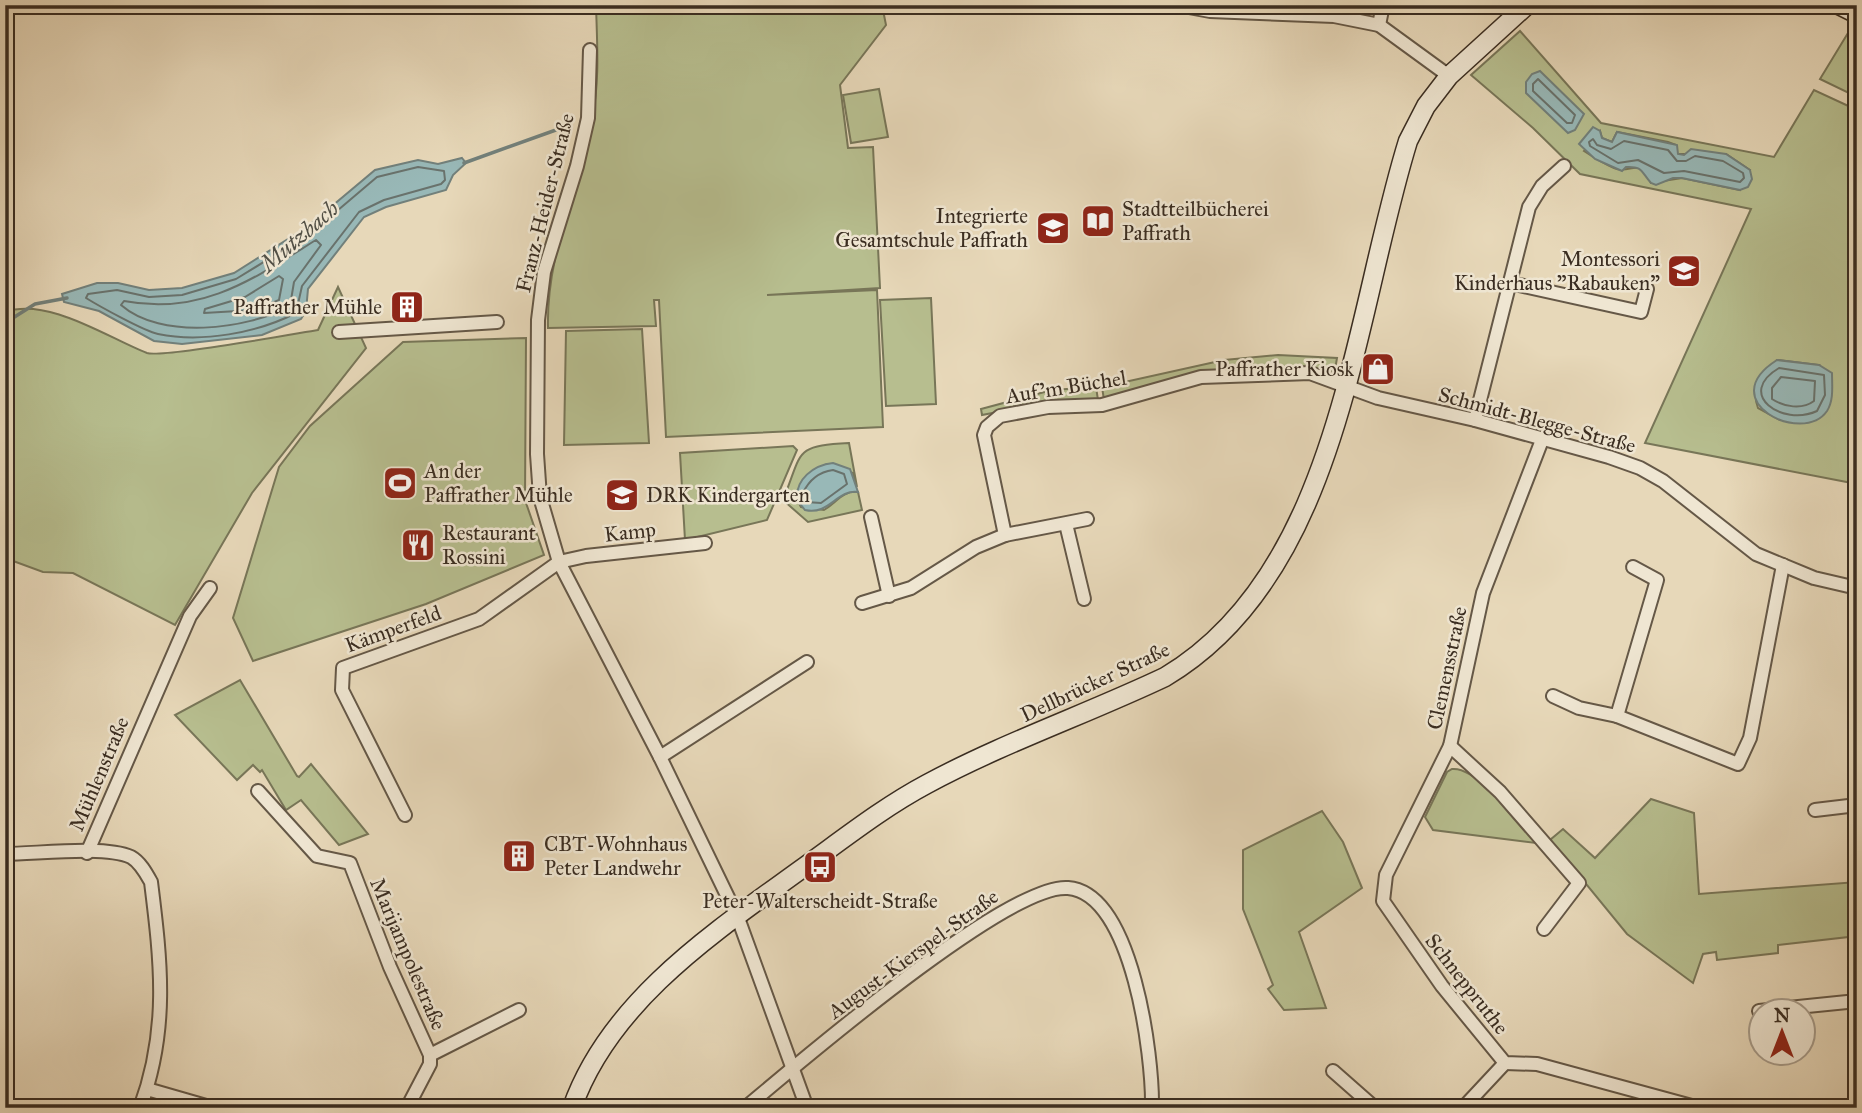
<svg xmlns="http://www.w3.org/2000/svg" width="1862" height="1113" font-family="'IM FELL Great Primer',serif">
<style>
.green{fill:#b7be8f;stroke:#787658;stroke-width:2;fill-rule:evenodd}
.water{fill:#98b8b7;stroke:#72807b;stroke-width:2}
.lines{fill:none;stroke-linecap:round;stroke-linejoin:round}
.shore{stroke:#69726c;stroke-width:2}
.stream{stroke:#72807b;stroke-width:3.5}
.minor-casing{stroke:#655847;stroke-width:16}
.secondary-casing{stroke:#3a2d21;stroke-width:21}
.minor{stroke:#efe6d2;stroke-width:12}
.secondary{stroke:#efe6d2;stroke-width:18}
.labels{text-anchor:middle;stroke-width:5;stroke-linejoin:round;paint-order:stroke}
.street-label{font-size:21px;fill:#3a2d21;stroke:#efe6d2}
.poi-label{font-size:21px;fill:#3a2d21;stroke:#efe6d2;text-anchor:start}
.water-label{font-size:23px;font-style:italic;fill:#525046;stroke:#efe6d2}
</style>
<rect width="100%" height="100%" fill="#e7d8b9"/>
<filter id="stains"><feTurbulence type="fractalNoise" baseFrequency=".00286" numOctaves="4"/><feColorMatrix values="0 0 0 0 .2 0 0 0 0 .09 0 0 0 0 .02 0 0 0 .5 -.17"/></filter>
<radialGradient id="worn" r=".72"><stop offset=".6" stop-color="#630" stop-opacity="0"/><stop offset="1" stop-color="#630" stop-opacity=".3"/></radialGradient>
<g class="green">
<path d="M 596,5 L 882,5 L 886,25 L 840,85 L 848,148 L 873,147 L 880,288 L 767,295 L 877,290 L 883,427 L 666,437 L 659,300 L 654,300 L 656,326 L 548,328 C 546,255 578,189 592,118 C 600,82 597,42 596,5 Z"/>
<path d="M 1851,28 L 1857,31 L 1857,97 L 1820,79 Z"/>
<path d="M 1520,31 L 1601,123 L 1774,157 L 1814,90 L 1857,110 L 1857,484 L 1645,443 L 1751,209 L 1580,174 L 1533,128 L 1471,75 ZM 1600,131 L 1602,138 L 1612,142 L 1617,132 L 1668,142 L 1676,145 L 1677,154 L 1726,154 L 1750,170 L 1740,190 L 1682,178 L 1651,183 C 1639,155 1631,175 1614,168 C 1604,164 1593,157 1584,151 ZM 1777,360 L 1819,365 L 1780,420 L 1758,408 C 1750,386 1763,376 1777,360 Z"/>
<path d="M 879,89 L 888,137 L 851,143 L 843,95 Z"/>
<path d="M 338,287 L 366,348 L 252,493 L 175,625 L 73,573 L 43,572 L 5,558 L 5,312 C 49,297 108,338 147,353 C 161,358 293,334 318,330 Z"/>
<path d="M 931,298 L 936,404 L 886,406 L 880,300 Z"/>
<path d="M 642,329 L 649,443 L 564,445 L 566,331 Z"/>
<path d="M 526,338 L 525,500 L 544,555 L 426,604 L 253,661 L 233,618 L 279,467 L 310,426 L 403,342 Z"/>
<path d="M 1278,355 L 1337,358 L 1335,370 L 1327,372 L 1289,366 L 1214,371 L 1104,400 L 1102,387 L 1224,360 Z"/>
<path d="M 1096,387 L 1098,400 L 1038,404 L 982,415 L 981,409 L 1052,390 Z"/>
<path d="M 849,443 L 857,487 L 853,473 L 827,464 L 806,476 L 797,500 L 801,507 L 824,510 C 836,503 843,490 858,492 L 862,510 L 808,522 L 783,500 C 803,451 793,446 849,443 Z"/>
<path d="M 793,446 L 797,450 L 767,520 L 685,540 L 680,453 Z"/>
<path d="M 240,680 L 297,776 L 299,777 L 311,764 L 368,834 L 339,845 L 301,800 L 286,810 L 262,770 L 260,772 L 253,765 L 237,780 L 175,715 Z"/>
<path d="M 1452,769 C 1478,766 1520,825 1536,843 L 1433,830 L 1425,817 L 1447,772 Z"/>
<path d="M 1651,799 L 1694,813 L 1699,894 L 1857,882 L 1857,936 L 1778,945 L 1778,953 L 1717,960 L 1716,952 L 1703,954 L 1693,983 L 1627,934 L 1550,840 L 1563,829 L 1595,858 Z"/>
<path d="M 1322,811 L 1343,842 L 1362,888 L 1299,932 L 1326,1008 L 1284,1010 L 1268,989 L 1273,985 L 1243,909 L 1243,850 Z"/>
</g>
<g class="water">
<path d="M 1540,71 L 1584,114 L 1575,130 L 1568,133 L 1526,93 L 1526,82 L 1532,74 Z"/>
<path d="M 1593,127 L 1600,131 L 1602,138 L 1612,142 L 1617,132 L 1677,145 L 1678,154 L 1684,155 L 1691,149 L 1726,154 L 1750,170 L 1752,179 L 1748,187 L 1740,190 L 1682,178 L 1673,178 L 1656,185 L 1651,183 C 1641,172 1643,166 1626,167 L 1622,171 L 1595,159 L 1579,144 Z"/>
<path d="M 462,158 L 466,163 L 453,175 L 446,190 L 386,207 L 364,217 L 308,289 L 306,311 L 301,319 L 262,335 L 182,344 L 154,341 L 99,311 L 64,302 L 62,294 L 97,283 L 118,283 L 149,290 L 182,288 L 234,273 L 307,227 L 375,170 L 418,160 L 438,164 Z"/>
<path d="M 1777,360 L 1819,365 L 1832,373 C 1832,386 1834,400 1827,411 C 1803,446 1712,401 1777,360 Z"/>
<path d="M 833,463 L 850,469 L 858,492 C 837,489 829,516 805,510 L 797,500 C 795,479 814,465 833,463 Z"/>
</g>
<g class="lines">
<g class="shore">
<path d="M 1538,79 L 1575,115 L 1572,123 L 1567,123 L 1533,91 L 1533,84 Z"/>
<path d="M 1593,139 L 1597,145 L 1611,149 L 1624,141 L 1668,150 L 1677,161 L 1686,161 L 1695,156 L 1723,161 L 1743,173 L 1744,178 L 1740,182 L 1684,171 L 1664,173 L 1638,160 L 1618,163 L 1590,146 L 1589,142 Z"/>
<path d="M 418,167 L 444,171 L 445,180 L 441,184 L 384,200 L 359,212 L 302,286 L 296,313 C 257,333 202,343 158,334 C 144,331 99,306 86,298 L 88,294 L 117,290 L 149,297 L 182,295 L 236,279 L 311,233 L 377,177 Z"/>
<path d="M 316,240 L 321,245 L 294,282 L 290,306 C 246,330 161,340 121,305 L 124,301 C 202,316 253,279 316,240 Z"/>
<path d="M 279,276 L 283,279 L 279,300 L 255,310 L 204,313 L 205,309 L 245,297 Z"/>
<path d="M 1779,368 L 1824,375 L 1825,395 L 1817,411 C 1782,427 1735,394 1779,368 Z"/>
<path d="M 1781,377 L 1815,381 L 1814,401 C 1802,410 1784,407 1772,399 L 1772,388 Z"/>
<path d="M 833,470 L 844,474 L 847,484 L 821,503 L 806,502 L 803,493 C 809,480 819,472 833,470 Z"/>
</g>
<g class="stream">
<path d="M 464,163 L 567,126"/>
<path d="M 5,323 L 35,304 L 67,298"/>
</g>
<g class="minor-casing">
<g id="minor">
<path d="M 1178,5 L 1210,11 L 1334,16 L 1379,25 L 1449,76"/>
<path d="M 1379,25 L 1383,5"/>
<path d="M 590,50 L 588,118 L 577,166 L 544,272 L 538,320 L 537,454 L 540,497 L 559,562 L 660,757 L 738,918 L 807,1108"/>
<path d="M 1510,283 L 1641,312 L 1647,289"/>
<path d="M 339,332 L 497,322"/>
<path d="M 1475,420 L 1529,207 L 1542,186 L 1564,166"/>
<path d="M 1542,440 L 1483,593 L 1450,746 L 1386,875 L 1383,901 L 1442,986 L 1505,1063 L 1537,1064 L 1699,1108"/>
<path d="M 871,517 L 889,596"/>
<path d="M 1087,519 L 1005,535 L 984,435 L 987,427 L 1000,416 L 1048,407 L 1102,405 L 1201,377 L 1310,373 L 1378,398 L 1475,420 L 1609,457 L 1640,468 L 1663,481 L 1756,554 L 1814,578 L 1857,588"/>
<path d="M 1066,524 L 1084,599"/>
<path d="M 862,603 L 911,588 L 976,547 L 1005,535"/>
<path d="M 1553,696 L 1579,708 L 1617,716 L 1738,764 L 1750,738 L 1783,565"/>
<path d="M 1617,716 L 1657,580 L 1633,567"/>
<path d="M 1450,746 L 1500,792 L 1579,883 L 1544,929"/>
<path d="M 660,757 L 807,662"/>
<path d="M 258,791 L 317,856 L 350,863 L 390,967 L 430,1055 L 430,1064 L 407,1108"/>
<path d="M 1815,810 L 1857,805"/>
<path d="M 405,815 L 342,690 L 343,668 L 479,619 L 559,562 L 586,556 L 705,543"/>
<path d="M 87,853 L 190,616 L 210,588"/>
<path d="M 5,854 C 37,854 104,845 131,857 C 140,862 146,873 151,882 C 161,962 169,1030 140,1108"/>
<path d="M 5,952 L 7,946"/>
<path d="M 1759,1011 L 1857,1001"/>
<path d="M 430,1055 L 519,1010"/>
<path d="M 1333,1071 L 1375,1108"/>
<path d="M 147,1089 L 213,1108"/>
<path d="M 745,1108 C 799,1063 1008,883 1068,888 C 1133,893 1153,1057 1152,1108"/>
<path d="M 1463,1108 L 1505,1063"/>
</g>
</g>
<g class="secondary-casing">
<g id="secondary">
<path d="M 1839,5 L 1857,14"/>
<path d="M 572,1108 C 609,1002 713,933 800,870 C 842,840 882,808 927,784 C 1003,743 1087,714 1165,677 C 1340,573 1353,318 1408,141 L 1426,106 L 1449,76 L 1527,5"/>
</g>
</g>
<use href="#minor" class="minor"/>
<use href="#secondary" class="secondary"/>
</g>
<defs>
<g id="library-square" transform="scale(1.75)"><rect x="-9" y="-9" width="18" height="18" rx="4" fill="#8f2418" stroke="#efe6d2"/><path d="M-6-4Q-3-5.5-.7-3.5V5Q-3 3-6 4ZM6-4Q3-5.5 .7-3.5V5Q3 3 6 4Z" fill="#fff"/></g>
<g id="school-square" transform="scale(1.75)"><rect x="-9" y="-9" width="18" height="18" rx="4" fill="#8f2418" stroke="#efe6d2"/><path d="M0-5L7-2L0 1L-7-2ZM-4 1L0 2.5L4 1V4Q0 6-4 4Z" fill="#fff"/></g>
<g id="building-square" transform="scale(1.75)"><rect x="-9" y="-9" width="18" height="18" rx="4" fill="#8f2418" stroke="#efe6d2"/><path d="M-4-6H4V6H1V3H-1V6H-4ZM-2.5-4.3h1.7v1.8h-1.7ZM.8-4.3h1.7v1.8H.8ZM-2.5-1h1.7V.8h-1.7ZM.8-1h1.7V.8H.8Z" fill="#fff"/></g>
<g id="shop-square" transform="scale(1.75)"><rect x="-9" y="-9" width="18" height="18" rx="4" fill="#8f2418" stroke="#efe6d2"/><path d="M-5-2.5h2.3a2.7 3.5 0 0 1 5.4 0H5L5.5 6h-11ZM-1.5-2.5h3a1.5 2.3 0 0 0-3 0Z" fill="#fff"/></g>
<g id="stadium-square" transform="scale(1.75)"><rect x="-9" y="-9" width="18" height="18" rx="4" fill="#8f2418" stroke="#efe6d2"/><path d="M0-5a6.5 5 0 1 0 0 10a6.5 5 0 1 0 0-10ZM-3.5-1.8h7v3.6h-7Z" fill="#fff"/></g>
<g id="restaurant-square" transform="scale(1.75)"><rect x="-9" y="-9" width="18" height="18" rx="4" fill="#8f2418" stroke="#efe6d2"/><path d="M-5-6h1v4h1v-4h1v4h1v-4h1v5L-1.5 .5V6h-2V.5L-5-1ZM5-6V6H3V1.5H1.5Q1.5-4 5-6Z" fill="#fff"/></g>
<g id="bus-square" transform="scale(1.75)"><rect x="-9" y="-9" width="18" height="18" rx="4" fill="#8f2418" stroke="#efe6d2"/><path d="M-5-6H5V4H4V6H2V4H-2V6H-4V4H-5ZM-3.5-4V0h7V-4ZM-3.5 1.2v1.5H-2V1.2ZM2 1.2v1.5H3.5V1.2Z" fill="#fff"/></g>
</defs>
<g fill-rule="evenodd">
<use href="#library-square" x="1098" y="221"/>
<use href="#school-square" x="1053" y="228"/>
<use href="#school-square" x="1684" y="271"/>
<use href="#building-square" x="407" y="307"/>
<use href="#shop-square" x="1378" y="369"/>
<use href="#stadium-square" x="400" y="483"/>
<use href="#school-square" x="622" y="495"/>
<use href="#restaurant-square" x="418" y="545"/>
<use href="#building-square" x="519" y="856"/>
<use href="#bus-square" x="820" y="867"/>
</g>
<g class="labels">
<g class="street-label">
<text transform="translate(545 203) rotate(-76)" y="7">Franz-Heider-Straße</text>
<text transform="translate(1066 387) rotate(-9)" y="7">Auf'm Büchel</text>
<text transform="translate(1537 420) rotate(15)" y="7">Schmidt-Blegge-Straße</text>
<text transform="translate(630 532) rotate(-6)" y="7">Kamp</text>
<text transform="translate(393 629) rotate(-20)" y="7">Kämperfeld</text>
<text transform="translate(1447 668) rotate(-78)" y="7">Clemensstraße</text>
<text transform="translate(1095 682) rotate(-25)" y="7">Dellbrücker Straße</text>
<text transform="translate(99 774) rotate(-67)" y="7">Mühlenstraße</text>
<text transform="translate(408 954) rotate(67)" y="7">Marijampolestraße</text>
<text transform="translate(913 954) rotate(-36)" y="7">August-Kierspel-Straße</text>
<text transform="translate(1467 984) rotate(52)" y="7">Schneppruthe</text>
</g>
<g class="poi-label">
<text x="1122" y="216">Stadtteilbücherei<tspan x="1122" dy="24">Paffrath</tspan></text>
<text x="1028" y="223" text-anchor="end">Integrierte<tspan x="1028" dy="24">Gesamtschule Paffrath</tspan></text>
<text x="1660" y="266" text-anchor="end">Montessori<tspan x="1660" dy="24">Kinderhaus "Rabauken"</tspan></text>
<text x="382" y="314" text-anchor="end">Paffrather Mühle</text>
<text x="1354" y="376" text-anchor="end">Paffrather Kiosk</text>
<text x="424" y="478">An der<tspan x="424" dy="24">Paffrather Mühle</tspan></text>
<text x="646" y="502">DRK Kindergarten</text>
<text x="442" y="540">Restaurant<tspan x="442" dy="24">Rossini</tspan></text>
<text x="544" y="851">CBT-Wohnhaus<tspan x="544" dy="24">Peter Landwehr</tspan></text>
<text x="820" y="908" text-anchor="middle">Peter-Walterscheidt-Straße</text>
</g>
<g class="water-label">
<text transform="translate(299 236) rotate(-41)" y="8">Mutzbach</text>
</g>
</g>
<rect width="1862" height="1113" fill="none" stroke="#e7d8b9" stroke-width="28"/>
<rect x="7" y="7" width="1848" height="1099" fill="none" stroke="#3a2d21" stroke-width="3.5"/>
<rect x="14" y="14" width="1834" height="1085" fill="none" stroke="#3a2d21" stroke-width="2"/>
<g transform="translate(1782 1032)"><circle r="33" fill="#efe6d2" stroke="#a79c8b" stroke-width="2"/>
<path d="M0-5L12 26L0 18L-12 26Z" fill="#8f2418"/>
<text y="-10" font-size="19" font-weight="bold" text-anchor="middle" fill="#3a2d21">N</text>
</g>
<rect width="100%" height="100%" filter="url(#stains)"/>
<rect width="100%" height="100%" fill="url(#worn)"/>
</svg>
